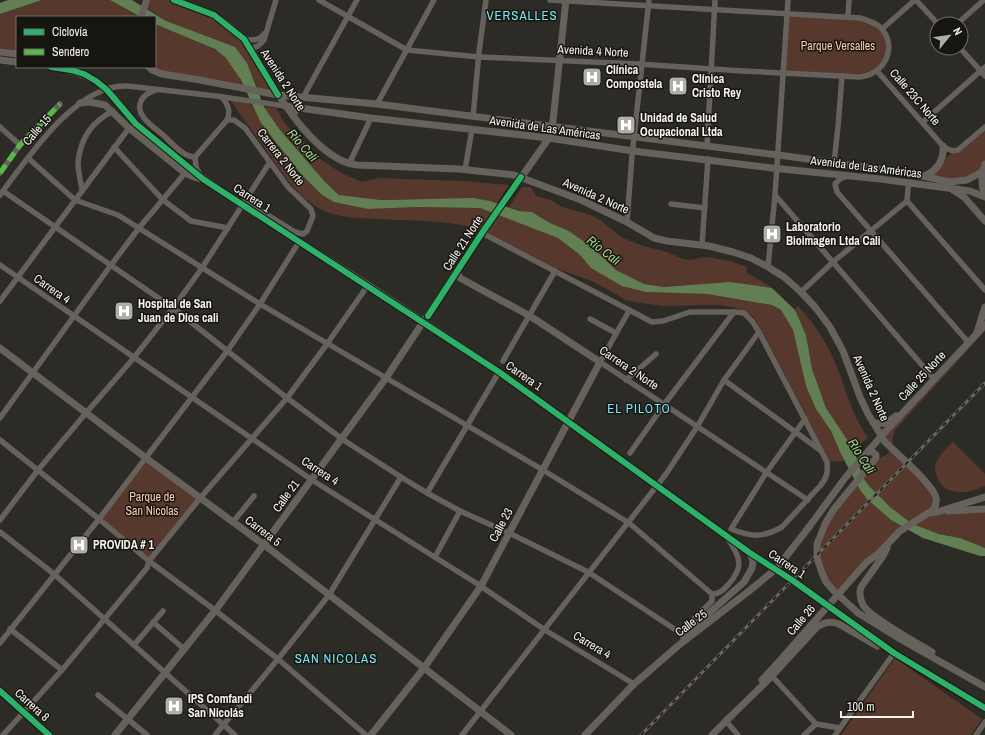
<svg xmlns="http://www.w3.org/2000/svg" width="985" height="735" font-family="'Archivo Narrow',sans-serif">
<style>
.green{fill:#56382c}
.water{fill:#627f54}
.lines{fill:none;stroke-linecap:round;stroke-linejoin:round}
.minor{stroke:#66615c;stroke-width:5.5}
.major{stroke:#66615a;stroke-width:7}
.rail-casing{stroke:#696662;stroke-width:3}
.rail{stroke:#171510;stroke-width:1.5;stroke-dasharray:4.5;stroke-linecap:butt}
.major-bridge{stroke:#66615a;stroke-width:7}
.quiet{stroke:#58b947;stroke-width:5;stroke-dasharray:10 5;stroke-linecap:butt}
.cycleway-casing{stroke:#171510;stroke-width:8}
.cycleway{stroke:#2db169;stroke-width:6}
.labels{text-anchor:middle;stroke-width:3;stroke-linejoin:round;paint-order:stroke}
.park-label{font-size:12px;fill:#fdcab6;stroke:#171510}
.street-label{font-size:12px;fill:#f6f4ed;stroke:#171510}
.poi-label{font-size:12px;font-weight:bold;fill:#f6f4ed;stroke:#171510;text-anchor:start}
.neighbourhood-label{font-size:13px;letter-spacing:1px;fill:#7ce6f4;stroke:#171510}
.water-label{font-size:13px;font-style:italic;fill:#a5d58f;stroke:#171510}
</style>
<rect width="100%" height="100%" fill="#2c2b26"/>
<g class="green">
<path d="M 42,0 L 110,0 L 140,17 L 17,17 L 17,51 L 0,48 L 0,14 Z"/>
<path d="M 148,0 L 174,0 L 214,15 L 244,39 L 278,95 L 259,92 L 247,63 L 166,21 L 147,8 Z"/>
<path d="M 787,14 L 848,17 L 878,26 L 887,41 L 885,61 L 870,75 L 784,73 Z"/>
<path d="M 155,24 C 173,32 213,44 226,58 C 234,67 240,79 246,90 L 162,74 L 149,67 L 155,67 Z"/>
<path d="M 229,98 L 253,105 L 261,123 L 301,174 L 321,194 L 368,209 L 418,207 L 480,208 L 558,238 L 580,255 L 591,268 L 646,292 L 707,294 L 772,305 L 781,310 L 793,330 L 806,386 L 816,409 L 831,431 L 844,461 L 830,462 L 762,331 L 753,316 L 744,311 L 736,308 L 721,305 L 663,306 L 628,301 L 594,282 L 555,268 L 484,231 C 456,221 426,221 397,220 C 376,218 353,220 333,214 C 301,206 277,165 259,140 C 249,126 238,113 229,98 Z"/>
<path d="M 264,107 L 276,108 L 284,122 L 290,129 L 319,158 L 341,173 L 362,182 L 379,178 L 463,181 L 509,185 L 497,203 L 490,201 L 402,199 L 381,200 L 339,195 L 326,183 L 280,130 Z"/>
<path d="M 985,127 L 985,196 L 982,173 L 960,181 L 925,175 L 929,174 L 954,151 Z"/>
<path d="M 522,187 L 531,187 L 536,196 L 551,200 L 562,207 L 591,215 L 600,220 L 621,237 L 640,245 L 667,252 L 683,259 L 691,260 L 700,258 L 708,257 L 730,261 L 747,267 L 746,271 L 747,273 L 770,286 L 772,288 L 748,285 L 664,287 L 644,284 L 616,270 L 593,248 L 569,231 L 550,223 L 532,212 L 519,211 L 509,207 Z"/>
<path d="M 798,306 C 812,321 825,339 833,358 C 846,386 849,411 868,437 L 854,450 L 826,408 L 812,369 L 806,335 L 795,310 Z"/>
<path d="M 985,307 L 985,331 L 895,430 C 892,437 892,442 893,449 L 931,488 L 934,508 L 985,509 L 985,548 C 976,545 968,541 959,538 C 945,534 931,533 918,527 C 897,517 877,497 863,478 L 877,460 L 886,455 L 892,449 L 881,437 L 976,334 Z"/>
<path d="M 953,442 L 985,474 L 985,486 C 968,494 944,497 937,477 C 935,471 934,467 937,461 C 940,454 947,448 953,442 Z"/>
<path d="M 146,458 L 201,497 L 149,561 L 99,519 Z"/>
<path d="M 856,484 C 868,502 886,517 904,528 L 838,594 L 833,590 L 817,558 L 826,522 Z"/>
<path d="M 895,658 L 982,719 L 971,735 L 841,735 Z"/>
</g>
<g class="water">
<path d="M 8,0 L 42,0 L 0,14 L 0,3 Z"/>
<path d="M 110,0 L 132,0 L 166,21 L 235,47 L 247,63 L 264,107 L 280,130 L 326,183 L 339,195 L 381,200 L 473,198 L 490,201 L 519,211 L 532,212 L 550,223 L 569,231 L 593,248 L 616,270 L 644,284 L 664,287 L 730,282 L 772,288 L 795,310 L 806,335 L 812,369 L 826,408 L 854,450 L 863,478 L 870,487 L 890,507 L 912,524 L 939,534 L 960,538 L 985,548 L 985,556 L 980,556 L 923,538 L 891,520 L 867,499 L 860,490 L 841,454 L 831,431 L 816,409 L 806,386 L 793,330 L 781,310 L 772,305 L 707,294 L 646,292 L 622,286 L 591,268 L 580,255 L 558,238 L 480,208 L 418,207 L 368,209 L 334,202 L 321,194 L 301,174 L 261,123 L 241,80 L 226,58 L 215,49 L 155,24 L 155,17 L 141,17 Z"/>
</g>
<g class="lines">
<g class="minor">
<path d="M 319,0 L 407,50 L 479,57 L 638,64 L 743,71 L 859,77 C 885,75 899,46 880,27 C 874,22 867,20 860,18 L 550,0"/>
<path d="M 916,0 L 938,24"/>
<path d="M 848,17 L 849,0"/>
<path d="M 957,24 L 984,0"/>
<path d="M 882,29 L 915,0"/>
<path d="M 244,39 C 252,41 259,41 264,34"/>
<path d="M 960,48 L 985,76"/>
<path d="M 250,49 L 258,46 L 264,40 L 276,0"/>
<path d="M 877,71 L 943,146 C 948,149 952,152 958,150 L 985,127"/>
<path d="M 156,90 C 149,92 144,95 141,101 C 134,115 154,127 163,135 C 172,143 183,157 195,157"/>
<path d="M 377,104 L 434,0"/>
<path d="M 293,117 L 307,90 L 357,0"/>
<path d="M 473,117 L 479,52 L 486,0"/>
<path d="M 227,120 L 234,120 L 245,128 L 288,187 L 311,209 L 313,216 L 307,231 L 303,234 L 295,232 L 245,201"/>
<path d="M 923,122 L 985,67"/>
<path d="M 0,127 L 20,145"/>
<path d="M 707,146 L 715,0"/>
<path d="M 114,147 L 163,200 L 191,221 L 228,228"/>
<path d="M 28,158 L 75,200 L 118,215 L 260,304 L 543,470 L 629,523 L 712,594 C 720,594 723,590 728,585 C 744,567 741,558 728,539"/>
<path d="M 834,163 L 838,127 L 842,76"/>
<path d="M 349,164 L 371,118"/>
<path d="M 465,170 L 472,129"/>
<path d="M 0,173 L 20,145 L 60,104"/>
<path d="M 200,175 L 196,167 L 195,157 L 227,120 C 231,111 228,105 222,97"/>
<path d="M 848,176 L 840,179 L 835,184 L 837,192 L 968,342"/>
<path d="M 3,191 L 173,308 L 287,398 L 345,441 L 401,477 L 427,493 L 460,511 L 509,533 L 588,572 L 685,636"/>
<path d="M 82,191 C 81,182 78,172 78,163 C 80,139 91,122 113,111"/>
<path d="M 0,195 C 28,158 76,84 127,86 L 216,96 L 285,106"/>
<path d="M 775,195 L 934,379"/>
<path d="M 907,201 L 985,290"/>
<path d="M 671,204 L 705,208"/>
<path d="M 627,222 L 632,155 L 649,0"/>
<path d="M 482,233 L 652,322 L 663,321 L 690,312 L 734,312 L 744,313 L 752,321 L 759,332 L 827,462 C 828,472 827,478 820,486 L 782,527 C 763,538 751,537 731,529 L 766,473 L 805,419"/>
<path d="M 702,245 L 708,159"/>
<path d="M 0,265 L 312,480 L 476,583 L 545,630 L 634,684"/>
<path d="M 768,267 L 775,195 L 788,0"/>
<path d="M 801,292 L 833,262 L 907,201 L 908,188 L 910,183"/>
<path d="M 0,301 L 129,128"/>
<path d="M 629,311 L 600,362 L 808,500"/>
<path d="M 590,319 L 616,333"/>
<path d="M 503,361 L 555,271"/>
<path d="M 626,380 L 656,354"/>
<path d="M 724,380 L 820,450"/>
<path d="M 0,418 L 111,265 L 139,228 L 185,173"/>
<path d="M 0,440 L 99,519 L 149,561 L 212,608 L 278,659 L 366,735"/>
<path d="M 630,453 L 666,402 L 734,312"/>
<path d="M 427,493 L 499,372"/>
<path d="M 0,520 L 38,470 L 86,413 L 132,360 L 173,308 L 202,268 L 270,162"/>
<path d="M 233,522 L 254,496"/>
<path d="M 0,532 L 54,574 L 235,735"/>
<path d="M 435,557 L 460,511"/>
<path d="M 153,622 L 184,649"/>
<path d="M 10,629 L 62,670"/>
<path d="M 680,633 L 712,601 L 712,594"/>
<path d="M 0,643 L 99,519 L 228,350 L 260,304 L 299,242"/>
<path d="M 134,645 L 163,611"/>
<path d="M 772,676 L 816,724 L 840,728"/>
<path d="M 0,691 L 49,735"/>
<path d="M 98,695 L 147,735"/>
<path d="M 726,721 L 738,735"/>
<path d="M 3,735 L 62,670 L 147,568 L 149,561 L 201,497 L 287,398 L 327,344 L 368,285"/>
<path d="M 215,735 L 278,659 L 329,595 L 401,477"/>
<path d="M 462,735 L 666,474 L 697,427 L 724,380 L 759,332"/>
<path d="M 804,735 L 816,724"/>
<path d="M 835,735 L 894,653"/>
<path d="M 976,735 L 985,722"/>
</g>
<g class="major">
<path d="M 174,0 C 202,9 221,16 242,38 C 251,46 257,60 263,71 C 282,102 319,161 357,165 L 459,169 L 514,175 L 581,200 L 627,222 L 654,238 L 667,241 L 709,246 L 733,252 L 751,258 L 768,267 L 784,277 L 801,292 L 815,307 L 830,327 L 843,351 L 860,397 L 868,414 L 885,442 C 896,453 934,485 936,498 C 937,503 936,506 933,510 L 900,531 L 879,553 L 867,562 L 857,573"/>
<path d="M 141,17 L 146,2"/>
<path d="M 0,52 L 17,54"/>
<path d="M 0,60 L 17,62"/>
<path d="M 149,67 L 152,70 L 162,74 L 200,80 L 278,95 L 377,104 L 786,156 L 914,174 L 949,182 L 967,180 L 982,172"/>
<path d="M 80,103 L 90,102 L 105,105 L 129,128 L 185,173 L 194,177 L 201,179"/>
<path d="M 285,106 L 371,118 L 549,138 L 633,151 L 772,168 L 880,179 L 970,191 L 985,197"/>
<path d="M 985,164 C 981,175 981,186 985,196"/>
<path d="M 186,166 L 242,205 L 368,285 L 499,372 L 750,553 L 792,580 L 894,653 L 985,708"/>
<path d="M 923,176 C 937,172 944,160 943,146"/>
<path d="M 953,190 L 964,197 L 985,221"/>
<path d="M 977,332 L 985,307"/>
<path d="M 0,348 L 146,458 L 267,547 L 511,735"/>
<path d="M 873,422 C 881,426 889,422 896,416"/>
<path d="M 870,450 L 876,455 L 876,458 L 834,509 L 826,522 L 817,544 L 817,558 L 822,573 L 826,582 L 833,590 L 858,613 L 902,640 L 985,687"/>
<path d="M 948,511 L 985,509"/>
<path d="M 930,513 L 937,512 L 985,497"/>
<path d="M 809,527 L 845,478 L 884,433 L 985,325"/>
<path d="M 887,548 L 883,556 L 861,587 C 859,593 860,599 863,605 C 869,616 918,644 932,652"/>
<path d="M 684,638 L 699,622 L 744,582 L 752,568 L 753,561 L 750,553"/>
<path d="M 762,680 L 775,666"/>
<path d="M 726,721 L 772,676 L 817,627 C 825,622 830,621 839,624 L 877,646"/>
<path d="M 115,735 L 218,607 L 386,378 L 482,233 L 549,138 L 552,130 L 566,0"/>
<path d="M 371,735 L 424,668 L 481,586 L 600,362 L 530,316 L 460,278 L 457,272"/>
<path d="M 585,735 L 634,684 L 679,645 L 749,591"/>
<path d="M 712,735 L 729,718"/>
</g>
<g class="rail-casing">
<path id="rail" d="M 641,735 L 985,383"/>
</g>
<use href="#rail" class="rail"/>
<g class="major-bridge">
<path d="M 51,67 C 72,70 91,75 107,90 C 118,100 126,114 137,125 C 153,139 170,153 186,166"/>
<path d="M 749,591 L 777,568 L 809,527"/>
<path d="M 775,666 L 857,573"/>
</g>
<path class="quiet" d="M 0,173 L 20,145 L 60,104"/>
<g class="cycleway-casing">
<g id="cycleway">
<path d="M 174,0 L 214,15 L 244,39 L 278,95"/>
<path d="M 51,67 L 71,70 L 84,74 L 96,81 L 107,90 L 136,124 L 203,179 L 499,372 L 750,553 L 792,580 L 894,653 L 985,708"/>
<path d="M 428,316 L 482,233 L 521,177"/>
<path d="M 0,691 L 49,735"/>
</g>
</g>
<use href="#cycleway" class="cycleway"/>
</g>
<defs>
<g id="hospital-square" transform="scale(1)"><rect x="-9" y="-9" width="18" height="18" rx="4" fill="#afaea7" stroke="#171510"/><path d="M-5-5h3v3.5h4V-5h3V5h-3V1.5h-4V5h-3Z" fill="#fff"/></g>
</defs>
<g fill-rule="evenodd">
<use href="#hospital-square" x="592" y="77"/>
<use href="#hospital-square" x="678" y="86"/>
<use href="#hospital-square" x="626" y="125"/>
<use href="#hospital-square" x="772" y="234"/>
<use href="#hospital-square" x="124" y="311"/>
<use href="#hospital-square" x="79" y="545"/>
<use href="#hospital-square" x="174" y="706"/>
</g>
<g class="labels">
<g class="park-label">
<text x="838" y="50">Parque Versalles</text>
<text x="152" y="501">Parque de<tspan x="152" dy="14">San Nicolas</tspan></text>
</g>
<g class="street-label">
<text transform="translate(593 51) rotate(3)" y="4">Avenida 4 Norte</text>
<text transform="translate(283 80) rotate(57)" y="4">Avenida 2 Norte</text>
<text transform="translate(915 97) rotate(49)" y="4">Calle 23C Norte</text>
<text transform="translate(545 128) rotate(8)" y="4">Avenida de Las Américas</text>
<text transform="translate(37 130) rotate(-49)" y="4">Calle 15</text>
<text transform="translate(281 157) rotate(52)" y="4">Carrera 2 Norte</text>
<text transform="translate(866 167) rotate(7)" y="4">Avenida de Las Américas</text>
<text transform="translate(596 196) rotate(24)" y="4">Avenida 2 Norte</text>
<text transform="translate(252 198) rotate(33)" y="4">Carrera 1</text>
<text transform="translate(463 243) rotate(-57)" y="4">Calle 21 Norte</text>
<text transform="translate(52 289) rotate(35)" y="4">Carrera 4</text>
<text transform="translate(629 368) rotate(34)" y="4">Carrera 2 Norte</text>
<text transform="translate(524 376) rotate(35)" y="4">Carrera 1</text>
<text transform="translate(922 376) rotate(-47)" y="4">Calle 25 Norte</text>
<text transform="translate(871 388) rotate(66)" y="4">Avenida 2 Norte</text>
<text transform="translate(320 471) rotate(33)" y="4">Carrera 4</text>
<text transform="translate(286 496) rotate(-54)" y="4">Calle 21</text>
<text transform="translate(501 525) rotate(-62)" y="4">Calle 23</text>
<text transform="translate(263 531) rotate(37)" y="4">Carrera 5</text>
<text transform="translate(787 564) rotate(34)" y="4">Carrera 1</text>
<text transform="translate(801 620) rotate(-49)" y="4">Calle 26</text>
<text transform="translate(691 623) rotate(-37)" y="4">Calle 25</text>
<text transform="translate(592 645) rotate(31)" y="4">Carrera 4</text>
<text transform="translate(32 705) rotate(42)" y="4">Carrera 8</text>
</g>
<g class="poi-label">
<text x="606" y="74">Clínica<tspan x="606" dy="14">Compostela</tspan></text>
<text x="692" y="83">Clínica<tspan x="692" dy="14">Cristo Rey</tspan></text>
<text x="640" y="122">Unidad de Salud<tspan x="640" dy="14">Ocupacional Ltda</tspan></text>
<text x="786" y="231">Laboratorio<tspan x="786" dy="14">Bioimagen Ltda Cali</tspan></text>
<text x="138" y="308">Hospital de San<tspan x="138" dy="14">Juan de Dios cali</tspan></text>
<text x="93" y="549">PROVIDA # 1</text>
<text x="188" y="703">IPS Comfandi<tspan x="188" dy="14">San Nicolás</tspan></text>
</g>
<g class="neighbourhood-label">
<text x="522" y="20">VERSALLES</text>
<text x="639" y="413">EL PILOTO</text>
<text x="336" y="663">SAN NICOLAS</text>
</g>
<g class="water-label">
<text transform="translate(303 145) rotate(49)" y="5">Río Cali</text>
<text transform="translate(604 250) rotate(38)" y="5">Río Cali</text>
<text transform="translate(862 456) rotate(58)" y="5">Río Cali</text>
</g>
</g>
<rect x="16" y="16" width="140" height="52" fill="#171510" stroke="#706e68"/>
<rect x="24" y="29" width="20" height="6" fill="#2db169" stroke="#706e68"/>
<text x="52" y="36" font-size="12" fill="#f6f4ed">Ciclovía</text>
<rect x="24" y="49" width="20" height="6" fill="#58b947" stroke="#706e68"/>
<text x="52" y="56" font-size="12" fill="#f6f4ed">Sendero</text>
<g transform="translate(949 36) rotate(61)"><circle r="19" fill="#171510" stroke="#706e68"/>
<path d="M0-3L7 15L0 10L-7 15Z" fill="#afaea7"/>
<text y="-6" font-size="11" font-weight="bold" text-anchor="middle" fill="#f6f4ed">N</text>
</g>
<path d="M841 711v6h72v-6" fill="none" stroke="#f6f4ed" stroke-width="2"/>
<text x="847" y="711" font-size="12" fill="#f6f4ed" stroke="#171510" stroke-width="3" paint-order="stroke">100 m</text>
</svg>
